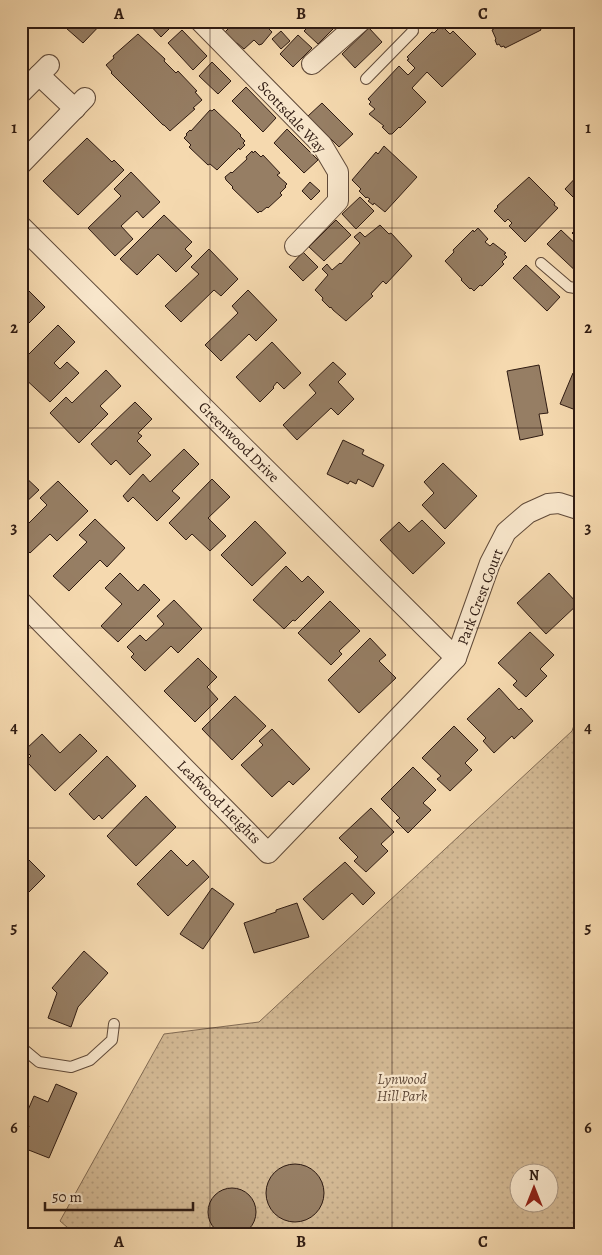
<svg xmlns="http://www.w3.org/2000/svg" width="602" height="1255" font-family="Alegreya,serif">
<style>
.park{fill:url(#park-dots);stroke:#816a53;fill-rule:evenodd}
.building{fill:#967e64;stroke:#2f1b12}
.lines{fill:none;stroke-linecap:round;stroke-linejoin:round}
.lane-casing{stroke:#604a39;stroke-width:12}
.street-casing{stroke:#604a39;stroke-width:22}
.lane{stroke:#f8e6cb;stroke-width:10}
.street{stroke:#f8e6cb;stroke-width:20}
.grid{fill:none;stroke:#2f1b12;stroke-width:1;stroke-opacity:0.55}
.labels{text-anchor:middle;stroke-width:4.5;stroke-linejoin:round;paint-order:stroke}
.street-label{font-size:15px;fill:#2f1b12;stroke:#f8e6cb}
.park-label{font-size:15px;font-style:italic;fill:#604a39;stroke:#f8e6cb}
.neatline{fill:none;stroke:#2f1b12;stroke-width:2}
.grid-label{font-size:16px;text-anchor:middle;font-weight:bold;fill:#2f1b12}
</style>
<defs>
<pattern id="park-dots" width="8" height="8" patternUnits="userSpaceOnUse" patternTransform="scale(1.25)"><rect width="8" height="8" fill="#d3b994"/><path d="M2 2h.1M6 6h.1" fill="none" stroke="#b59e7f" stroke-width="1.8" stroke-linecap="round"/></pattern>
</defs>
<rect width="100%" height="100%" fill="#f5d9af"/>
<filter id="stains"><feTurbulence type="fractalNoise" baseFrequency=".004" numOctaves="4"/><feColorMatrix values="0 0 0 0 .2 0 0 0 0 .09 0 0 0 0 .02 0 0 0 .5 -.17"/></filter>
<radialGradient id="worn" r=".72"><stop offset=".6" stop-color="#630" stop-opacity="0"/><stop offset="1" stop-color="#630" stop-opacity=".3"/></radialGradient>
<path class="park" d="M 581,706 L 581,1234 L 75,1234 L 60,1221 L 164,1034 L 259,1022 L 572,731 ZM 520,1172 L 550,1172 L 550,1202 L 520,1202 Z"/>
<g class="building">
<path d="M 58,21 L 104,21 L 83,43 Z"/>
<path d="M 146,21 L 173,21 L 175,23 L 161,37 Z"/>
<path d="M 233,21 L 281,21 L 275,27 L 273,25 L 269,29 L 272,32 L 262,44 L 259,45 L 254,40 L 244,49 L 237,43 L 235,44 L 225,32 L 232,25 L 231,23 Z"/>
<path d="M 314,21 L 341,21 L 318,44 L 304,31 Z"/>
<path d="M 494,21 L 540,21 L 542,27 L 540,28 L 541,30 L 505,48 L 504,46 L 501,47 L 499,44 L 497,45 L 495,40 L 496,39 L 492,30 L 497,27 Z"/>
<path d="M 440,27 L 443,29 L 444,28 L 450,34 L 453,31 L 476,54 L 442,87 L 427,72 L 412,88 L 426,102 L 400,128 L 399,127 L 392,134 L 389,134 L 382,127 L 384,126 L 369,114 L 375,109 L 369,104 L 371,102 L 368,99 L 399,66 L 408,75 L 415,68 L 407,60 L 409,59 L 407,57 L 432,32 L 434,33 Z"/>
<path d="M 369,28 L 382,42 L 355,68 L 342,54 Z"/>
<path d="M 182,30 L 207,56 L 193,70 L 168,43 Z"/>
<path d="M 281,31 L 290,41 L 281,49 L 272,39 Z"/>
<path d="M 138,34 L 165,59 L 164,61 L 176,73 L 178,71 L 197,91 L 195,92 L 202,100 L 193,108 L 195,109 L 170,131 L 164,125 L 163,125 L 111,73 L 112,72 L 106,65 L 114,58 L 113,56 Z"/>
<path d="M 298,35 L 312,48 L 293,67 L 280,54 Z"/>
<path d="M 212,62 L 231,81 L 218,94 L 199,76 Z"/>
<path d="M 246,87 L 276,118 L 263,132 L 232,101 Z"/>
<path d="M 322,103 L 353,134 L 339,147 L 308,116 Z"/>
<path d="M 214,109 L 241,135 L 240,136 L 245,141 L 243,143 L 245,145 L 240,150 L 239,148 L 217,170 L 210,164 L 208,165 L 189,147 L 191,145 L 184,138 L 187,135 L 186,134 L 190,130 L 191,131 L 210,110 L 212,111 Z"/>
<path d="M 287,129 L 318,160 L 304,173 L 274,143 Z"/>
<path d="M 87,138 L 112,162 L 114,160 L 124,170 L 78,215 L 43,181 Z"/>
<path d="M 384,146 L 417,177 L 385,212 L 374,203 L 373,205 L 368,201 L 370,199 L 367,197 L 366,198 L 359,191 L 361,189 L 352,180 L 376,152 L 378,154 Z"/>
<path d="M 252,151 L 253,153 L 255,151 L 261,157 L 263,155 L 280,173 L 277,175 L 287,184 L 285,186 L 286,187 L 280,193 L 282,195 L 268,208 L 267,207 L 261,212 L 260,211 L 258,213 L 232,188 L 233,187 L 226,180 L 225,177 L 231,172 L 232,173 L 247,159 L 246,157 Z"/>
<path d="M 131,172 L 160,202 L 143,218 L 137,211 L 121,226 L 133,239 L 115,256 L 88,228 L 121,196 L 114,189 Z"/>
<path d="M 581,172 L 581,207 L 573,199 L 575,197 L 573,197 L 565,189 Z"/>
<path d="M 529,177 L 555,203 L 554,205 L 558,208 L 525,242 L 509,226 L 512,223 L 508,219 L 505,222 L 494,211 L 498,207 L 497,206 Z"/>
<path d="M 310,182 L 320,191 L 311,200 L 302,191 Z"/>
<path d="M 360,197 L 374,211 L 356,229 L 342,214 Z"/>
<path d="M 164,215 L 192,242 L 185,249 L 192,256 L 176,272 L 158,254 L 137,275 L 120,259 Z"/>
<path d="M 336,220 L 351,235 L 324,261 L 309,247 Z"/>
<path d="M 380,225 L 389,234 L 391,233 L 412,256 L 386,284 L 383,281 L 371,294 L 373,296 L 346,321 L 333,310 L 331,307 L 330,308 L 322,300 L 323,298 L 315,290 L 328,275 L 322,269 L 327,264 L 332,270 L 340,263 L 341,264 L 360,243 L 354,237 L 360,232 L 365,237 Z"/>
<path d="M 581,225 L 581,242 L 572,233 Z"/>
<path d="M 478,228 L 488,239 L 485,242 L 490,246 L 493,243 L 506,253 L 504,254 L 507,257 L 502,262 L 504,264 L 482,286 L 480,285 L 474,291 L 471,288 L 470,289 L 461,280 L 462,279 L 445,261 L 454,252 L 453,250 L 473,230 L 474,232 Z"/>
<path d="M 561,230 L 581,249 L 581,276 L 547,244 Z"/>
<path d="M 209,249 L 238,279 L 221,296 L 214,290 L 181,322 L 165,306 L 199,274 L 191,267 Z"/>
<path d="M 303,252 L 318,267 L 303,281 L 289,267 Z"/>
<path d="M 526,265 L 560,297 L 547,311 L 513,278 Z"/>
<path d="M 248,290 L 277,320 L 256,341 L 249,334 L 221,361 L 205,345 L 238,313 L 232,306 Z"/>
<path d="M 29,291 L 45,307 L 21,331 L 21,299 Z"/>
<path d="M 58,325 L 75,342 L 54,363 L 60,369 L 67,362 L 79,373 L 50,402 L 21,375 L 21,362 Z"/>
<path d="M 272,342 L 301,373 L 284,389 L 277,382 L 273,387 L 274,388 L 260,402 L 236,377 Z"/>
<path d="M 333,362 L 346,374 L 338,382 L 354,399 L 338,415 L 331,408 L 297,440 L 283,425 L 316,393 L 309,385 Z"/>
<path d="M 539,365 L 548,413 L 539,414 L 543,435 L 520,440 L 507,371 Z"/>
<path d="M 106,370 L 121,386 L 100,406 L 108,414 L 79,443 L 50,413 L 66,397 L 72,403 Z"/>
<path d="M 573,373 L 581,377 L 581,412 L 560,404 Z"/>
<path d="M 135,402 L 152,419 L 138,433 L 142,436 L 137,441 L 151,455 L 130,475 L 116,460 L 111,465 L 91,444 Z"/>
<path d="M 343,440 L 364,450 L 362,454 L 384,465 L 373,487 L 358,479 L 356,484 L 350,481 L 348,484 L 327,474 Z"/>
<path d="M 184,449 L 199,464 L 172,491 L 180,498 L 157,521 L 133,497 L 128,502 L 123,496 L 143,474 L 150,482 Z"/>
<path d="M 21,460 L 27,466 L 21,472 Z"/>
<path d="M 443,463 L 477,496 L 445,529 L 422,505 L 434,493 L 424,482 Z"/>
<path d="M 21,473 L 39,490 L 23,505 L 21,503 Z"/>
<path d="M 212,479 L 230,497 L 208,518 L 226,536 L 210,551 L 192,534 L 186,540 L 169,523 Z"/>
<path d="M 58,481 L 88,511 L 57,541 L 50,534 L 30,553 L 21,544 L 21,531 L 47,505 L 40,498 Z"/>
<path d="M 95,519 L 125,548 L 107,567 L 100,560 L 69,591 L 53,576 L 87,542 L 79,535 Z"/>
<path d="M 422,520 L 445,543 L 413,574 L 380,540 L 399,522 L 409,532 Z"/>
<path d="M 255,521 L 286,553 L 252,586 L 221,555 Z"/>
<path d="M 286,566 L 302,582 L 308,576 L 324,592 L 295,621 L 293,620 L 284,629 L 253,600 Z"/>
<path d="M 120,573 L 138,591 L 144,584 L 160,600 L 118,642 L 101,626 L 122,604 L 105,588 Z"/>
<path d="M 549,573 L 578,604 L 546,634 L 517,603 Z"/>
<path d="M 174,600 L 202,629 L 178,653 L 171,646 L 145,671 L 131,657 L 134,654 L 127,647 L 140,635 L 146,641 L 164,624 L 157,616 Z"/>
<path d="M 330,601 L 360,631 L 339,651 L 342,654 L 331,665 L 298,633 Z"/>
<path d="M 530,632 L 554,655 L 540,669 L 547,676 L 526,697 L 513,685 L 517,681 L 498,663 Z"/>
<path d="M 370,638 L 386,655 L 379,661 L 396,678 L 359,713 L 328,680 Z"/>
<path d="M 198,658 L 217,677 L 207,687 L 218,699 L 195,722 L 164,691 Z"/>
<path d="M 499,688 L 519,710 L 521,708 L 533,721 L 514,739 L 512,736 L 494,753 L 483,741 L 486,738 L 467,719 Z"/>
<path d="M 235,696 L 266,726 L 232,760 L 202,729 Z"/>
<path d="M 454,726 L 478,750 L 465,763 L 472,770 L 450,791 L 437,779 L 441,776 L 422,758 Z"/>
<path d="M 272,729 L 310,769 L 293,785 L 289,781 L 272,797 L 241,765 L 263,745 L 259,741 Z"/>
<path d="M 42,734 L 60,753 L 80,734 L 97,751 L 55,791 L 26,761 L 31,756 L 25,750 Z"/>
<path d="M 107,756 L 136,786 L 102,819 L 99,815 L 94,820 L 69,794 Z"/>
<path d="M 413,767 L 436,790 L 423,803 L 431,810 L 408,833 L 396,821 L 400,818 L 381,799 Z"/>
<path d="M 146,796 L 176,827 L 136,866 L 107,836 Z"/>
<path d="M 371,808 L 394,832 L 381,844 L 388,851 L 366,872 L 354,861 L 358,857 L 339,838 Z"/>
<path d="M 171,850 L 187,866 L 193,860 L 209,877 L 168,916 L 137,884 Z"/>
<path d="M 26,857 L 45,876 L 21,900 L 21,862 Z"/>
<path d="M 345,862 L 375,893 L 363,905 L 352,893 L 323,920 L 303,899 Z"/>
<path d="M 212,888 L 234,904 L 203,949 L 180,934 Z"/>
<path d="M 297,903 L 309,937 L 254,953 L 244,923 L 276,912 L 276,910 Z"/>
<path d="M 84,951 L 108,973 L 78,1007 L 71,1027 L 48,1018 L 57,993 L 52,988 Z"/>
<path d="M 56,1084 L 77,1093 L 49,1158 L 21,1147 L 29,1126 L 22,1124 L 34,1096 L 48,1102 Z"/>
<circle cx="295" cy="1193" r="29"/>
<circle cx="232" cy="1212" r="24"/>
</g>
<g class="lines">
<g class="lane-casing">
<g id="lane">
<path d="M 366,79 L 413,31 L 411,21"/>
<path d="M 541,263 L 569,287 L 581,289"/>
<path d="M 21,1047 L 39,1062 L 71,1067 L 90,1060 L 112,1040 L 114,1024"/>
</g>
</g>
<g class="street-casing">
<g id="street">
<path d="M 200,21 L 322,145 L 338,172 L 338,201 L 295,246"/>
<path d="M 312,64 L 361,21"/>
<path d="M 39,75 L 75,109"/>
<path d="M 21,93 L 49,65"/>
<path d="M 21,164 L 85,98"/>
<path d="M 21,226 L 456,658"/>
<path d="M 21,602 L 268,853 L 456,658 L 490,563 L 506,532 L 528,513 L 548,504 L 559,503 L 581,510"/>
</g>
</g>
<use href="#lane" class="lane"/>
<use href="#street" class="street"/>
</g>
<path class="grid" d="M 210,21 L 210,1234M 392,21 L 392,1234M 21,228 L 581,228M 21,428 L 581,428M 21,628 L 581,628M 21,828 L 581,828M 21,1028 L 581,1028"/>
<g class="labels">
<g class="street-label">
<text transform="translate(292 117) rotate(47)" y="5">Scottsdale Way</text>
<text transform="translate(239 442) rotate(45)" y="5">Greenwood Drive</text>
<text transform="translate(480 597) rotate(-69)" y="5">Park Crest Court</text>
<text transform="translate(219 802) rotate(45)" y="5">Leafwood Heights</text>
</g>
<g class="park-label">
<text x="402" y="1084">Lynwood<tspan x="402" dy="17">Hill Park</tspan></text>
</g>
</g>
<rect width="602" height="1255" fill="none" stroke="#f5d9af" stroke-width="55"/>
<g transform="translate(534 1188)"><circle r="24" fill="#f8e6cb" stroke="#a89581"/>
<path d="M0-4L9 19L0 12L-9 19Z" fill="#8f2418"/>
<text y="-8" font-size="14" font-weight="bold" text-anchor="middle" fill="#2f1b12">N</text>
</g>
<path d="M45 1202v8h148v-8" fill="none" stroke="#2f1b12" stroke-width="2.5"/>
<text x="52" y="1202" font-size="15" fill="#2f1b12" stroke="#f8e6cb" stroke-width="4" paint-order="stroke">50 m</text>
<rect x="28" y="28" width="546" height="1200" class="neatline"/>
<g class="grid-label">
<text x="119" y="19">A</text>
<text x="301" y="19">B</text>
<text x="483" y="19">C</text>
<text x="14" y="133">1</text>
<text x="588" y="133">1</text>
<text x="14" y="333">2</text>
<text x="588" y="333">2</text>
<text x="14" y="533">3</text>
<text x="588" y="533">3</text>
<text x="14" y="733">4</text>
<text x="588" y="733">4</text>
<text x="14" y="933">5</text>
<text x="588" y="933">5</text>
<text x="14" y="1133">6</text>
<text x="588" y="1133">6</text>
<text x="119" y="1247">A</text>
<text x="301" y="1247">B</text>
<text x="483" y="1247">C</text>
</g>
<rect width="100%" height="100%" filter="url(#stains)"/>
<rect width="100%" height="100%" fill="url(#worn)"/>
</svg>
